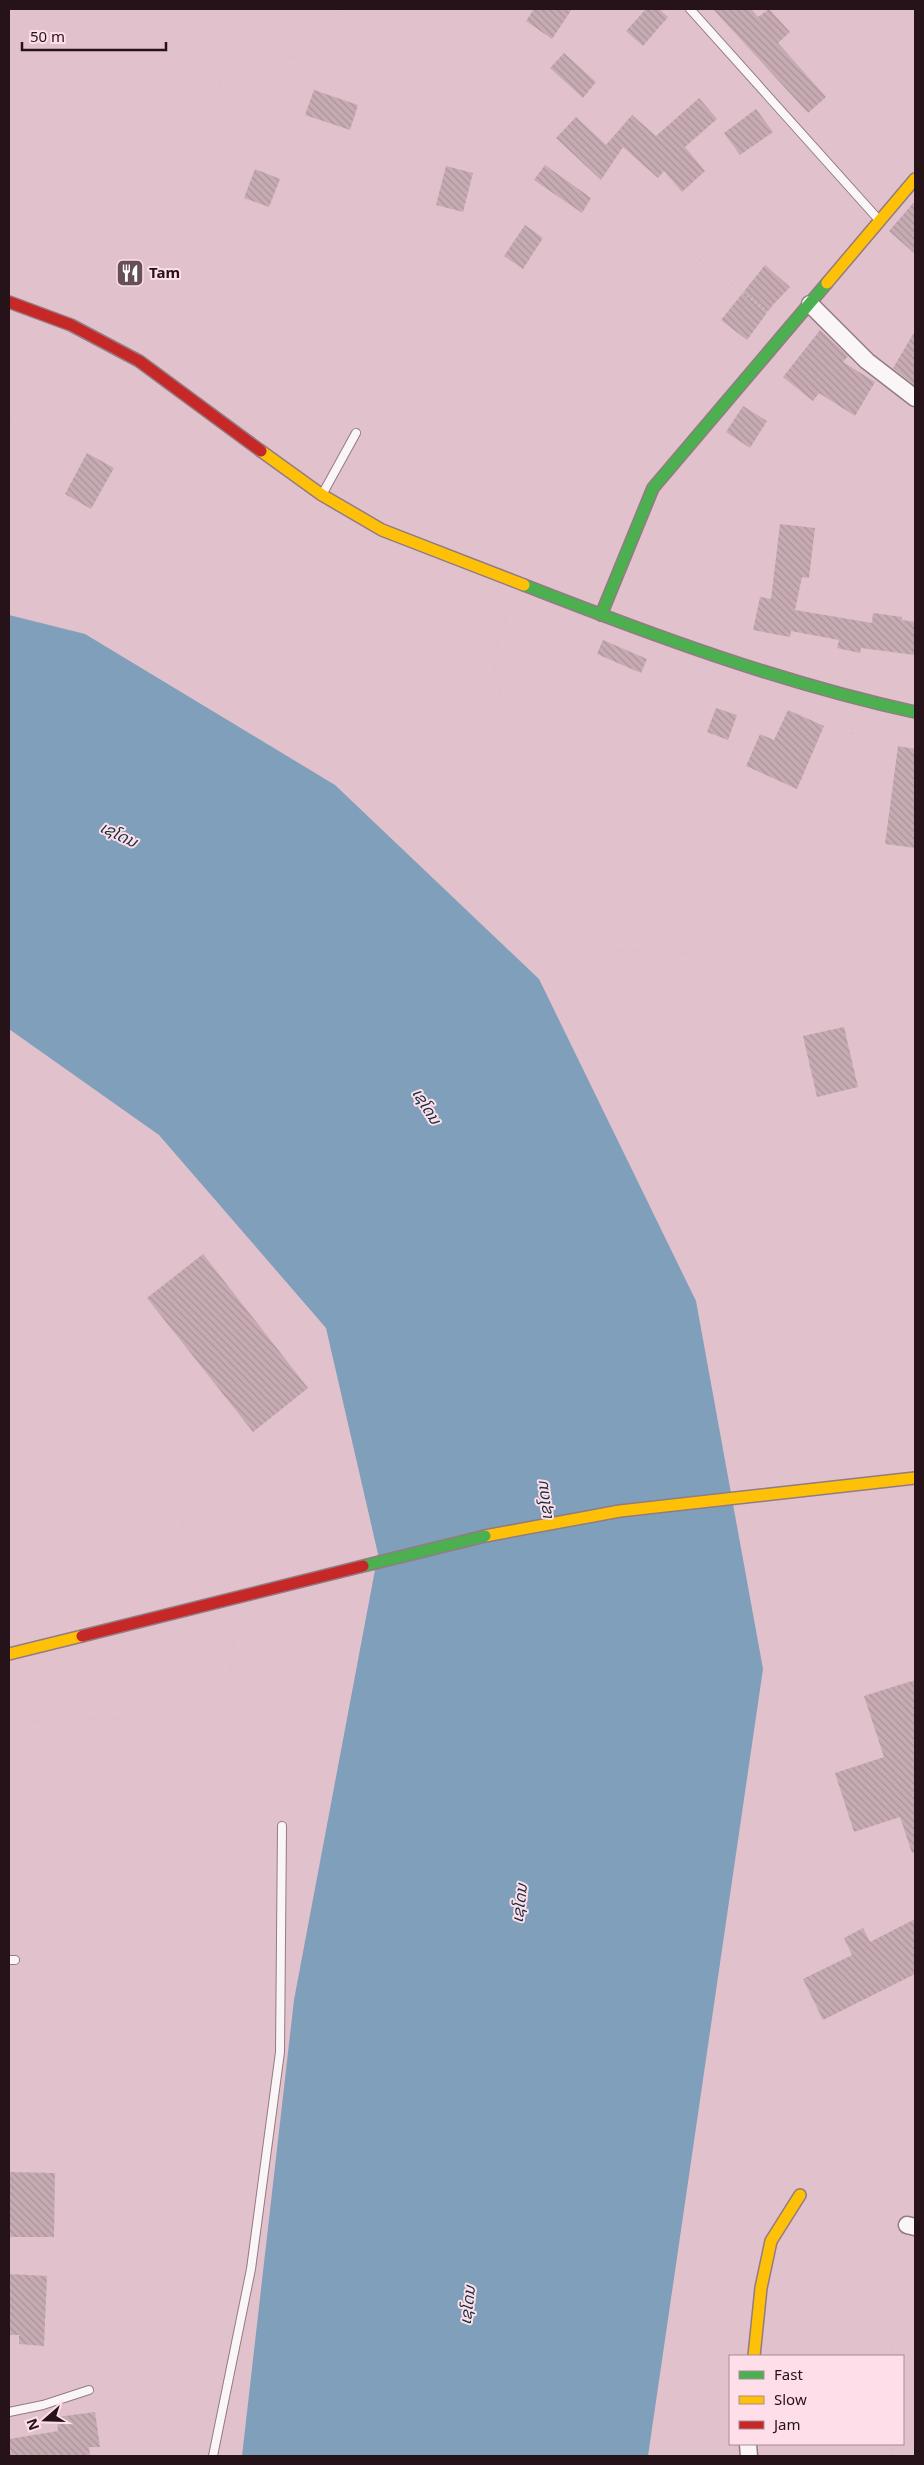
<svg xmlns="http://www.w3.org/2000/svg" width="924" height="2465" font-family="Georgia,'Noto Sans Lao',serif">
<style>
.water{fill:#7f9fba}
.building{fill:url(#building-back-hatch)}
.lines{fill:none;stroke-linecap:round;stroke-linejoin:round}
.lane-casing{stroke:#927b83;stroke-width:10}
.street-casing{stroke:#927b83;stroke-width:19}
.fast-casing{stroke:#927b83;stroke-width:14}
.slow-casing{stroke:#927b83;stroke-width:14}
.jam-casing{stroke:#927b83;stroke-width:14}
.path{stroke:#cfc5c9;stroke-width:3;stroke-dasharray:1 4;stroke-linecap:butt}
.lane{stroke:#faf6f7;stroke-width:8}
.street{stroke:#faf6f7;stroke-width:16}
.fast{stroke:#4caf50;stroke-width:11}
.slow{stroke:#ffc107;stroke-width:11}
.jam{stroke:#c62828;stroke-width:11}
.fast-bridge-casing{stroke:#927b83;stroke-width:14;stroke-linecap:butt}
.jam-bridge-casing{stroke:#927b83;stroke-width:14;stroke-linecap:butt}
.fast-bridge{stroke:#4caf50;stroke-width:11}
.jam-bridge{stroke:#c62828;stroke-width:11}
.labels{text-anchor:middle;stroke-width:4;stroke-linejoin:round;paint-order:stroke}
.poi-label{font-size:15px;font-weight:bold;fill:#261219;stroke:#fddee9;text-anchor:start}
.water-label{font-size:16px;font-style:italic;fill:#122e3d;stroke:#fddee9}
</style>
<defs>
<pattern id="building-back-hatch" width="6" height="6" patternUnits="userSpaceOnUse" patternTransform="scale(1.25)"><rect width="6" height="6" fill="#c6acb2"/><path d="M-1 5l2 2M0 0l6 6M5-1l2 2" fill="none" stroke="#aa9398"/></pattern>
</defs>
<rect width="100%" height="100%" fill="#e1c1cc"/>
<path class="water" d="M 9,615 L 85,634 L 335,785 L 539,979 L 696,1301 L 763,1669 L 648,2456 L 242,2456 L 294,2000 L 378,1554 L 326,1328 L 159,1135 L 9,1029 Z"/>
<g class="building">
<path d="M 534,9 L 572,9 L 552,39 L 526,21 Z"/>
<path d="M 646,9 L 659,9 L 668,17 L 643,46 L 626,31 Z"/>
<path d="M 713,9 L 751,9 L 758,17 L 769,9 L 790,32 L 778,43 L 826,97 L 808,113 Z"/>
<path d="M 564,53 L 596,82 L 583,98 L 550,68 Z"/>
<path d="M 314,90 L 358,105 L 350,130 L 305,115 Z"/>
<path d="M 699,98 L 717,119 L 685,147 L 705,171 L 682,192 L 664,171 L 658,178 L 623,147 L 601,180 L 556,138 L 576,117 L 606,145 L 632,115 L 656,136 Z"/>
<path d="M 756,109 L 773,132 L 740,155 L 724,133 Z"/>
<path d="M 545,165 L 591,198 L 582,213 L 534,180 Z"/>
<path d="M 446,166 L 473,173 L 463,212 L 436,205 Z"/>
<path d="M 255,169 L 280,179 L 269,207 L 244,198 Z"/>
<path d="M 915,201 L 915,254 L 889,231 Z"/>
<path d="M 525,225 L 543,238 L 523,269 L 504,256 Z"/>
<path d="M 765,265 L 790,287 L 772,306 L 747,340 L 721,320 Z"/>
<path d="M 820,330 L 848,356 L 843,362 L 875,382 L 855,416 L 819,393 L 813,401 L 783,377 Z"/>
<path d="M 915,331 L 915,386 L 893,368 Z"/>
<path d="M 743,406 L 767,421 L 750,448 L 726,432 Z"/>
<path d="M 87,453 L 114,468 L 91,509 L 65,494 Z"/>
<path d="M 780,524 L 815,528 L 809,578 L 802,577 L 795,610 L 872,623 L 873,613 L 902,617 L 902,620 L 915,622 L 915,655 L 861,648 L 860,653 L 837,648 L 839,640 L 791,631 L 790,637 L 753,630 L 760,597 L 771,599 Z"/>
<path d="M 603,640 L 647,659 L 641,673 L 597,654 Z"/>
<path d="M 716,708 L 737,715 L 728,740 L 707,732 Z"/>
<path d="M 788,710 L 824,726 L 797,789 L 746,766 L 760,734 L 774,740 Z"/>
<path d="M 898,746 L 915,749 L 915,848 L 885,844 Z"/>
<path d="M 844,1027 L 858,1087 L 817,1097 L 803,1036 Z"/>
<path d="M 203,1254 L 308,1388 L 253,1432 L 147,1298 Z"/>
<path d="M 915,1680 L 915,1852 L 912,1853 L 900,1817 L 854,1832 L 835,1773 L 884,1757 L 864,1696 Z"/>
<path d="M 915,1919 L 915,1974 L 823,2020 L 803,1979 L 852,1955 L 844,1938 L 863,1928 L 870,1942 Z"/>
<path d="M 9,2172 L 55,2173 L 54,2237 L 9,2237 Z"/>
<path d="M 9,2274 L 47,2276 L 44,2346 L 19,2344 L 19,2335 L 9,2335 Z"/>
<path d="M 95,2412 L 100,2447 L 89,2447 L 90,2456 L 9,2456 L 9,2439 L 58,2431 L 57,2417 Z"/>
</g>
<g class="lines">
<g class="lane-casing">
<g id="lane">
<path d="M 690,9 L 879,220"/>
<path d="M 323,493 L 356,433"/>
<path d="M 9,1960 L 15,1960"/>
<path d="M 9,2412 L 43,2405 L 89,2390"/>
<path d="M 213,2456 L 251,2269 L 280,2052 L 282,1826"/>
</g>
</g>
<g class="street-casing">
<g id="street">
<path d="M 810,304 L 867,361 L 915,398"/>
<path d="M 907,2225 L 915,2227"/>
<path d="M 748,2444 L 749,2456"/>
</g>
</g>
<g class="fast-casing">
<g id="fast">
<path d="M 524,585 C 652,635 781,683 915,712"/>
<path d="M 601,615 L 653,488 L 827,283"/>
</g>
</g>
<g class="slow-casing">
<g id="slow">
<path d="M 827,283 L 915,179"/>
<path d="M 261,451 L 322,495 L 382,530 L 524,585"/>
<path d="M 485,1536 L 620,1511 L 915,1478"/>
<path d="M 9,1654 L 82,1636"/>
<path d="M 754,2356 L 761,2288 L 771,2241 L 800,2195"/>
</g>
</g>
<g class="jam-casing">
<path id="jam" d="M 9,302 L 71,325 L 139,361 L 261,451"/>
</g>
<g class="path">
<path d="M 469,105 L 482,90 L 524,9"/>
<path d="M 660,229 L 773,316"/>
<path d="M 82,308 L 123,241 L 179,163 L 226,72 L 262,53 L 309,60 L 321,55 L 331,47 L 346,9"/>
<path d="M 9,419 L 16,407"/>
<path d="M 510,602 L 493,660 L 516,752"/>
<path d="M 435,627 L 467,585"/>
<path d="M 592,949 L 693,954 L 725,897 L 759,858 L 799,821 L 834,771 L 857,720"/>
<path d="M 9,1316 L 60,1376 L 79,1418 L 97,1430 L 130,1436 L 178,1485 L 184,1503 L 182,1528 L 184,1540 L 213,1577 L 215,1583"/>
<path d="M 9,1725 L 18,1722 C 47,1721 77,1720 106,1719 C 148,1717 215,1723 229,1672 C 235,1649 234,1642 227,1620"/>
<path d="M 789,2254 L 822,2296 L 852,2306 L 904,2308"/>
<path d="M 890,2356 L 904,2308 L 915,2310"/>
<path d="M 890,2444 L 894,2456"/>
</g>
<use href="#lane" class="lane"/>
<use href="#street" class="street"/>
<use href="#fast" class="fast"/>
<use href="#slow" class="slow"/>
<use href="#jam" class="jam"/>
<g class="fast-bridge-casing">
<path id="fast-bridge" d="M 363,1566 L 485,1536"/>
</g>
<g class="jam-bridge-casing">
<path id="jam-bridge" d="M 82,1636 L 363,1566"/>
</g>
<use href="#fast-bridge" class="fast-bridge"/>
<use href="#jam-bridge" class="jam-bridge"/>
</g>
<defs>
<g id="restaurant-square" transform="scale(1.4375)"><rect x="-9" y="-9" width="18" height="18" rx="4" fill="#674f58" stroke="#fddee9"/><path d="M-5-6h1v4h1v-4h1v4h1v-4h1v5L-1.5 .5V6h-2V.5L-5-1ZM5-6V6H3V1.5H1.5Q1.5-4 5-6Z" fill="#fff"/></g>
</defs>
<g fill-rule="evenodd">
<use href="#restaurant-square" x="130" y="273"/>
</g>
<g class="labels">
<g class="poi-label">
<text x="149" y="278">Tam</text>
</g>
<g class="water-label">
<text transform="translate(119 834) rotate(26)" y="6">ເຊໂດນ</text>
<text transform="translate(427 1106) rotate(58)" y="6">ເຊໂດນ</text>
<text transform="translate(544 1501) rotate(-97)" y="6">ເຊໂດນ</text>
<text transform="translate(519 1903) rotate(-83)" y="6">ເຊໂດນ</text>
<text transform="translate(467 2305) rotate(-83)" y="6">ເຊໂດນ</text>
</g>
</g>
<rect width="924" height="2465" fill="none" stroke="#261219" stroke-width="20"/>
<rect x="729" y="2355" width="175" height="90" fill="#fddee9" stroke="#a78c96"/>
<rect x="739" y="2371" width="25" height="8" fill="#4caf50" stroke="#a78c96"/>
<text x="774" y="2380" font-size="15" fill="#261219">Fast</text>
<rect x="739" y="2396" width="25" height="8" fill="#ffc107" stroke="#a78c96"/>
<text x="774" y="2405" font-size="15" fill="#261219">Slow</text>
<rect x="739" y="2421" width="25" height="8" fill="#c62828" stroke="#a78c96"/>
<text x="774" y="2430" font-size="15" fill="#261219">Jam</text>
<g transform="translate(45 2420) rotate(250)" stroke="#fddee9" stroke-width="4" paint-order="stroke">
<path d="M0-4L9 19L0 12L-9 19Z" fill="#261219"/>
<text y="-8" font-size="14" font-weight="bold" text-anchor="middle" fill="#261219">N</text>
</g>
<path d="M22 42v8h144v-8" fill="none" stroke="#261219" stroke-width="2.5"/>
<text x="30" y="42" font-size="15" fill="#261219" stroke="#fddee9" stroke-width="4" paint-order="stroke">50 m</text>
</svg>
